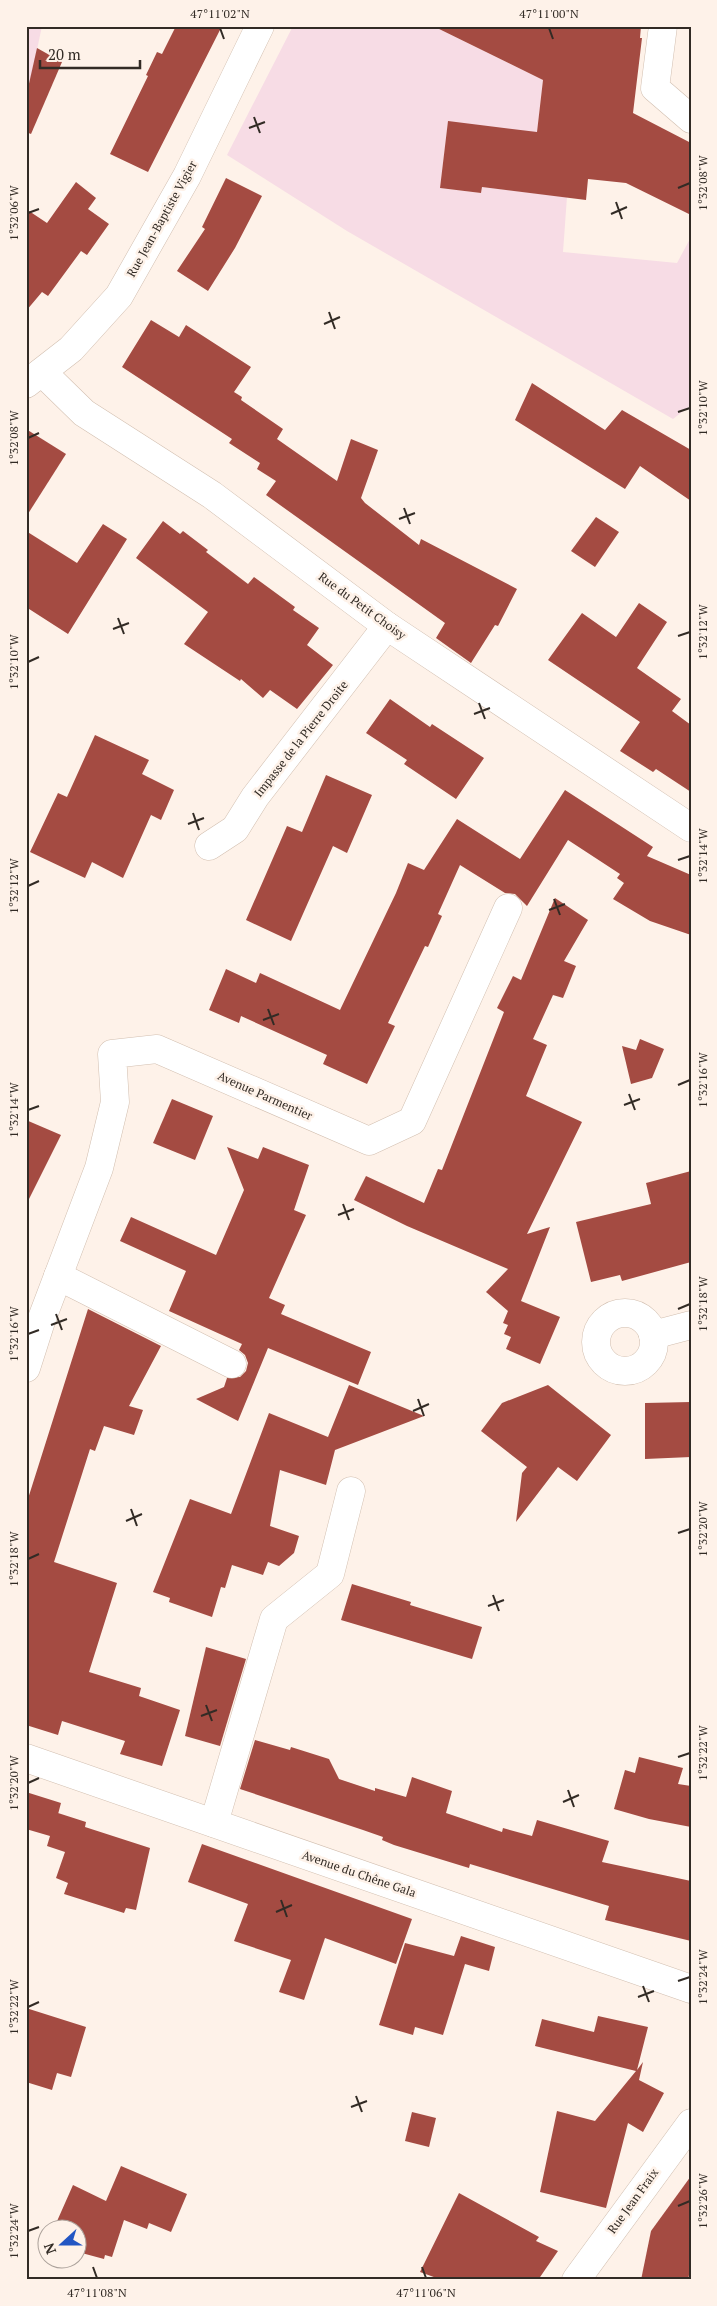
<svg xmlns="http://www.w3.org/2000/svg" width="717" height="2306" font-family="'PT Serif',serif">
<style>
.green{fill:#f7dce5}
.building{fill:#a44b42}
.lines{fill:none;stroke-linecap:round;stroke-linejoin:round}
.minor-casing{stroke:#d2bfb0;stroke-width:29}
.minor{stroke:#fff;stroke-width:28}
.ticks{fill:none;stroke:#322b25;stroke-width:2}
.labels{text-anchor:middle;stroke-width:5;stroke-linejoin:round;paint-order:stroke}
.street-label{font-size:12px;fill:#322b25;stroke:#fef2e9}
.neatline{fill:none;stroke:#322b25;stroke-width:2}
.ticks-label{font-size:12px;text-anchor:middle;fill:#322b25}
</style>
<rect width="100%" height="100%" fill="#fef2e9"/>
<g class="green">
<path d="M 26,26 L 42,26 L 26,101 Z"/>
<path d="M 293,26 L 433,26 L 543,80 L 537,133 L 448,122 L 440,188 L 481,193 L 482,187 L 567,197 L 563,252 L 677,263 L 691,237 L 691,405 L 673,419 L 347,231 L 227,155 Z"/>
</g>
<g class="building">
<path d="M 176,26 L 222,26 L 148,172 L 110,154 L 148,76 L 146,75 L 157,52 L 162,54 Z"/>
<path d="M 433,26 L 641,26 L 640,38 L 642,38 L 633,113 L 691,143 L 691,215 L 626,183 L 588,179 L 586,200 L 482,187 L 481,193 L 440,188 L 448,121 L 537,132 L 543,80 Z"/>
<path d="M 37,48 L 62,62 L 31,134 L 26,132 L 26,97 Z"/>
<path d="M 226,178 L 262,196 L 235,248 L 208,291 L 177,271 L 205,229 L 202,227 Z"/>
<path d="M 76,182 L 96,198 L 88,209 L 109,224 L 87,255 L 81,251 L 48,296 L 42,292 L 26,311 L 26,209 L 47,223 Z"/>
<path d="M 151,320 L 179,337 L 186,325 L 251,367 L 234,392 L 242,397 L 241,400 L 283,429 L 277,439 L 337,481 L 351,439 L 378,450 L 361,498 L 365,503 L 419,545 L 421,539 L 517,589 L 498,626 L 495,625 L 471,663 L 436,638 L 445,623 L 266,495 L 276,481 L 257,469 L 260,463 L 229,443 L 232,439 L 122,367 Z"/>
<path d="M 532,383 L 605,430 L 622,410 L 691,450 L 691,501 L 640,466 L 625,489 L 515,420 Z"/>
<path d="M 26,429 L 66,454 L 26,517 Z"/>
<path d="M 596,517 L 619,532 L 595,567 L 571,551 Z"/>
<path d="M 163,521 L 180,534 L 183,531 L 208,550 L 206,552 L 248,584 L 254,577 L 295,607 L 293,610 L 319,628 L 307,645 L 333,665 L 297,709 L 270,690 L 263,698 L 241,679 L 240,681 L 184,644 L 208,612 L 136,558 Z"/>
<path d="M 103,524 L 127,539 L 68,634 L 26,607 L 26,531 L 77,563 Z"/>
<path d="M 639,603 L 667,622 L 637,668 L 681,699 L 672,711 L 691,725 L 691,792 L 656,769 L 653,772 L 620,751 L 640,722 L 548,660 L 582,613 L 616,637 Z"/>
<path d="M 390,699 L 430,727 L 432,724 L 484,758 L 456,799 L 404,764 L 407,760 L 366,733 Z"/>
<path d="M 95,735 L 149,760 L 142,774 L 174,790 L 161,820 L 151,815 L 123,878 L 92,862 L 85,878 L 30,852 L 58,793 L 67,797 Z"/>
<path d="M 326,775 L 372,795 L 347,853 L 333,846 L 291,941 L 246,920 L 287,826 L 302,832 Z"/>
<path d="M 565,790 L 653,847 L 647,856 L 691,875 L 691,935 L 650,921 L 613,899 L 624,883 L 617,878 L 620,874 L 568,840 L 527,906 L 515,894 L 505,893 L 460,865 L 438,914 L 442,916 L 428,947 L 425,946 L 388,1023 L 395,1026 L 367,1084 L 323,1064 L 327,1055 L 241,1016 L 239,1023 L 209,1010 L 226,969 L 256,983 L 260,973 L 340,1010 L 396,893 L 408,863 L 424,870 L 457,819 L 520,859 Z"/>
<path d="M 555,898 L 588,920 L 564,961 L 576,966 L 563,998 L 553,995 L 533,1039 L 547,1045 L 526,1096 L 582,1122 L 527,1234 L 550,1227 L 521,1301 L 560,1317 L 540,1364 L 506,1349 L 511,1337 L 504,1334 L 508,1325 L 503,1323 L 508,1311 L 486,1292 L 508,1269 L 407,1226 L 354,1200 L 366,1176 L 424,1203 L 438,1169 L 442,1170 L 504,1012 L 497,1008 L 513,976 L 521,980 Z"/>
<path d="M 640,1039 L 664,1049 L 652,1078 L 631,1084 L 622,1046 L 636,1050 Z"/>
<path d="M 172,1099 L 213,1116 L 195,1160 L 153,1143 Z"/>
<path d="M 26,1120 L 61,1135 L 26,1205 Z"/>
<path d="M 227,1147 L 258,1159 L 263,1147 L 309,1165 L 294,1210 L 306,1215 L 269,1298 L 285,1305 L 281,1314 L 371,1352 L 358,1385 L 268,1348 L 238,1421 L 196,1399 L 224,1387 L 227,1378 L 240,1377 L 246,1371 L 248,1363 L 245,1355 L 239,1350 L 242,1344 L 169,1311 L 186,1271 L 120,1241 L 131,1217 L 216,1255 L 244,1190 Z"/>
<path d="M 691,1171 L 691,1262 L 622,1281 L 620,1275 L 591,1282 L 576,1222 L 651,1204 L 646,1183 Z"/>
<path d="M 88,1309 L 161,1346 L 129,1406 L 143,1410 L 134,1435 L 104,1426 L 95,1451 L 90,1449 L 54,1562 L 117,1583 L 89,1672 L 141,1688 L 139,1696 L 180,1710 L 162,1766 L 120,1754 L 125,1741 L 62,1721 L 58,1735 L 26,1725 L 26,1505 Z"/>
<path d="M 349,1385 L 424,1416 L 335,1450 L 326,1485 L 280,1470 L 270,1526 L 299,1536 L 294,1553 L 279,1566 L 268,1562 L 263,1575 L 232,1565 L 225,1588 L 221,1587 L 212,1617 L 169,1602 L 170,1598 L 153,1592 L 190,1499 L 231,1514 L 269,1413 L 328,1437 Z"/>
<path d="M 548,1385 L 611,1435 L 577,1481 L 558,1467 L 516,1522 L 522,1473 L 527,1467 L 481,1431 L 502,1403 Z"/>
<path d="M 691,1402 L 691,1457 L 645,1459 L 645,1403 Z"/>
<path d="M 352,1584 L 411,1602 L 410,1605 L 482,1627 L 472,1659 L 341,1620 Z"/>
<path d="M 206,1647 L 246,1659 L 220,1746 L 185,1736 Z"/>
<path d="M 255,1740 L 290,1750 L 291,1747 L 329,1759 L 339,1779 L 375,1791 L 375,1788 L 406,1797 L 412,1777 L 452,1791 L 446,1813 L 502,1832 L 503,1828 L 532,1836 L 537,1820 L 609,1841 L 602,1862 L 691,1881 L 691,1941 L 605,1920 L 609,1906 L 470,1864 L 469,1868 L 394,1845 L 382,1840 L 383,1837 L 363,1830 L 240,1789 Z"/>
<path d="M 639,1757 L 683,1768 L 678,1784 L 691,1786 L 691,1827 L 649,1819 L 614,1809 L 625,1770 L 635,1773 Z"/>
<path d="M 26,1792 L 61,1803 L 57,1818 L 58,1813 L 86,1822 L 85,1827 L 150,1848 L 136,1910 L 126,1908 L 124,1913 L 64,1894 L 68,1883 L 56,1878 L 65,1852 L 47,1846 L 50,1836 L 26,1829 Z"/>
<path d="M 202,1844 L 412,1919 L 396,1964 L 325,1938 L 304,2000 L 279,1992 L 291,1960 L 234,1941 L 248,1904 L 188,1882 Z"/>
<path d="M 461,1936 L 495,1947 L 489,1971 L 465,1964 L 443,2035 L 415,2027 L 413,2035 L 379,2025 L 405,1943 L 454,1956 Z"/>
<path d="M 26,2008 L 86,2027 L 71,2077 L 57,2073 L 52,2090 L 26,2082 Z"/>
<path d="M 598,2016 L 648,2027 L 637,2070 L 643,2062 L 639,2080 L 664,2093 L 643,2132 L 628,2123 L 606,2208 L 540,2192 L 557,2111 L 595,2121 L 636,2071 L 535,2046 L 542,2019 L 594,2032 Z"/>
<path d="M 412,2112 L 436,2118 L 429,2147 L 405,2141 Z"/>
<path d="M 121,2166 L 187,2194 L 171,2232 L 149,2223 L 147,2229 L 124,2220 L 112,2257 L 105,2255 L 104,2259 L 78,2252 L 78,2228 L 54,2228 L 73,2185 L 106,2201 Z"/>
<path d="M 691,2176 L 691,2265 L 688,2280 L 641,2280 L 651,2231 Z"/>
<path d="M 459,2193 L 539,2237 L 536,2241 L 558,2251 L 538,2280 L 442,2280 L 420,2272 Z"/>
</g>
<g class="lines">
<g class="minor-casing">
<g id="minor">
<path d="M 663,26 L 655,88 L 691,119"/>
<path d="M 42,372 L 84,413 L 212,495 L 387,626 L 691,828"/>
<path d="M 26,384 L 71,349 L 119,296 L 187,176 L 260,26"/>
<path d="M 209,846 L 235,829 L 255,797 L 387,626"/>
<path d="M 58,1276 L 232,1364"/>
<circle cx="625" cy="1342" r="29"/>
<path d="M 653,1335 L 691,1325"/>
<path d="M 26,1368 L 41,1321 L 99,1168 L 115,1102 L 112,1054 L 157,1049 L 369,1141 L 412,1121 L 508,908"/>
<path d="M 26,1758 L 691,1989"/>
<path d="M 214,1823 L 274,1619 L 330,1574 L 351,1491"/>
<path d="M 576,2280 L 691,2123"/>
</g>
</g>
<use href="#minor" class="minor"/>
</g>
<path class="ticks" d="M 220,28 L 224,39M 549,28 L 553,39M 254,117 L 260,133M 249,128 L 265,122M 678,188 L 690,183M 616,202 L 622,219M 28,213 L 39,209M 611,214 L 627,207M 329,312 L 335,329M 324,324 L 340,317M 678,412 L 690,408M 28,438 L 39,433M 404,508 L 410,524M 399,519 L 415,513M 118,618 L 124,634M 113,629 L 129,623M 678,636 L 690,632M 28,662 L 39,657M 479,703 L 485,719M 474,714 L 490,708M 193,813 L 199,830M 188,824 L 204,818M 678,860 L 690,856M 28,886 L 39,881M 554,899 L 560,915M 549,910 L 565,904M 268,1009 L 274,1025M 263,1020 L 279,1014M 678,1085 L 690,1080M 629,1094 L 635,1110M 624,1105 L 640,1099M 28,1110 L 39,1106M 343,1204 L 349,1220M 338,1215 L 354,1209M 678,1309 L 690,1304M 56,1314 L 62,1330M 51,1325 L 67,1319M 28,1334 L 39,1330M 418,1399 L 424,1416M 413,1411 L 429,1404M 131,1509 L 137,1526M 126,1521 L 142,1514M 678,1533 L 690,1529M 28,1559 L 39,1554M 493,1595 L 499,1611M 488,1606 L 504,1600M 206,1705 L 212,1721M 201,1716 L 217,1710M 678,1757 L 690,1753M 28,1783 L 39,1778M 568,1790 L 574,1807M 563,1802 L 579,1795M 281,1900 L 287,1917M 276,1912 L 292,1905M 678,1981 L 690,1977M 643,1986 L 649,2002M 638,1997 L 654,1991M 28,2007 L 39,2002M 356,2096 L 362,2112M 351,2107 L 367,2101M 678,2206 L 690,2201M 28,2231 L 39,2227M 93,2267 L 97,2278M 422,2267 L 426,2278"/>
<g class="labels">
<g class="street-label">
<text transform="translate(162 219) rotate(-61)" y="4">Rue Jean-Baptiste Vigier</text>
<text transform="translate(362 606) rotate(36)" y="4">Rue du Petit Choisy</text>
<text transform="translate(301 739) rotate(-52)" y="4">Impasse de la Pierre Droite</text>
<text transform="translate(265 1096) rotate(24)" y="4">Avenue Parmentier</text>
<text transform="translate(359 1874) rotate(19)" y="4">Avenue du Chêne Gala</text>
<text transform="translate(633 2201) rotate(-54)" y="4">Rue Jean Fraix</text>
</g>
</g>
<rect width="717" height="2306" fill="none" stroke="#fef2e9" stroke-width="55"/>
<g transform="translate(62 2244) rotate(249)"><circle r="24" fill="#fef2e9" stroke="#aca29b"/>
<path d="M0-4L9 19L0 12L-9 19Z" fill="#2356c3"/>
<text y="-8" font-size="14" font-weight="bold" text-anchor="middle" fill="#322b25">N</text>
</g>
<path d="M40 60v8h100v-8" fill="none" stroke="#322b25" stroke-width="2.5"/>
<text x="48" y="60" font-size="15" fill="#322b25" stroke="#fef2e9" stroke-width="4" paint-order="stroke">20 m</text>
<rect x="28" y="28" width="662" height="2250" class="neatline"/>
<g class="ticks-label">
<text x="220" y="18">47°11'02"N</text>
<text x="549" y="18">47°11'00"N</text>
<text transform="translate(703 183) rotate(-90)" y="4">1°32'08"W</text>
<text transform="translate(14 213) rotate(-90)" y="4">1°32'06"W</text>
<text transform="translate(703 408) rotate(-90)" y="4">1°32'10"W</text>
<text transform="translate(14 438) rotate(-90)" y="4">1°32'08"W</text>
<text transform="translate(703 632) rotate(-90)" y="4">1°32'12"W</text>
<text transform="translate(14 662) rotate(-90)" y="4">1°32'10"W</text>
<text transform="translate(703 856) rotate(-90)" y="4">1°32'14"W</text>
<text transform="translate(14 886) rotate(-90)" y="4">1°32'12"W</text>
<text transform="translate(703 1080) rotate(-90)" y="4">1°32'16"W</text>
<text transform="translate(14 1110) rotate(-90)" y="4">1°32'14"W</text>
<text transform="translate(703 1304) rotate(-90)" y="4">1°32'18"W</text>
<text transform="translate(14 1334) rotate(-90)" y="4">1°32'16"W</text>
<text transform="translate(703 1529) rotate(-90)" y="4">1°32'20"W</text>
<text transform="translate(14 1559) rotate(-90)" y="4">1°32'18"W</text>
<text transform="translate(703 1753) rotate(-90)" y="4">1°32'22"W</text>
<text transform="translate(14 1783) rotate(-90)" y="4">1°32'20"W</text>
<text transform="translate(703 1977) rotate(-90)" y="4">1°32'24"W</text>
<text transform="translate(14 2007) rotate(-90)" y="4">1°32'22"W</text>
<text transform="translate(703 2201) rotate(-90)" y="4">1°32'26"W</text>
<text transform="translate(14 2231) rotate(-90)" y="4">1°32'24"W</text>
<text x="97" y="2297">47°11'08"N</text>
<text x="426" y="2297">47°11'06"N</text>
</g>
</svg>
